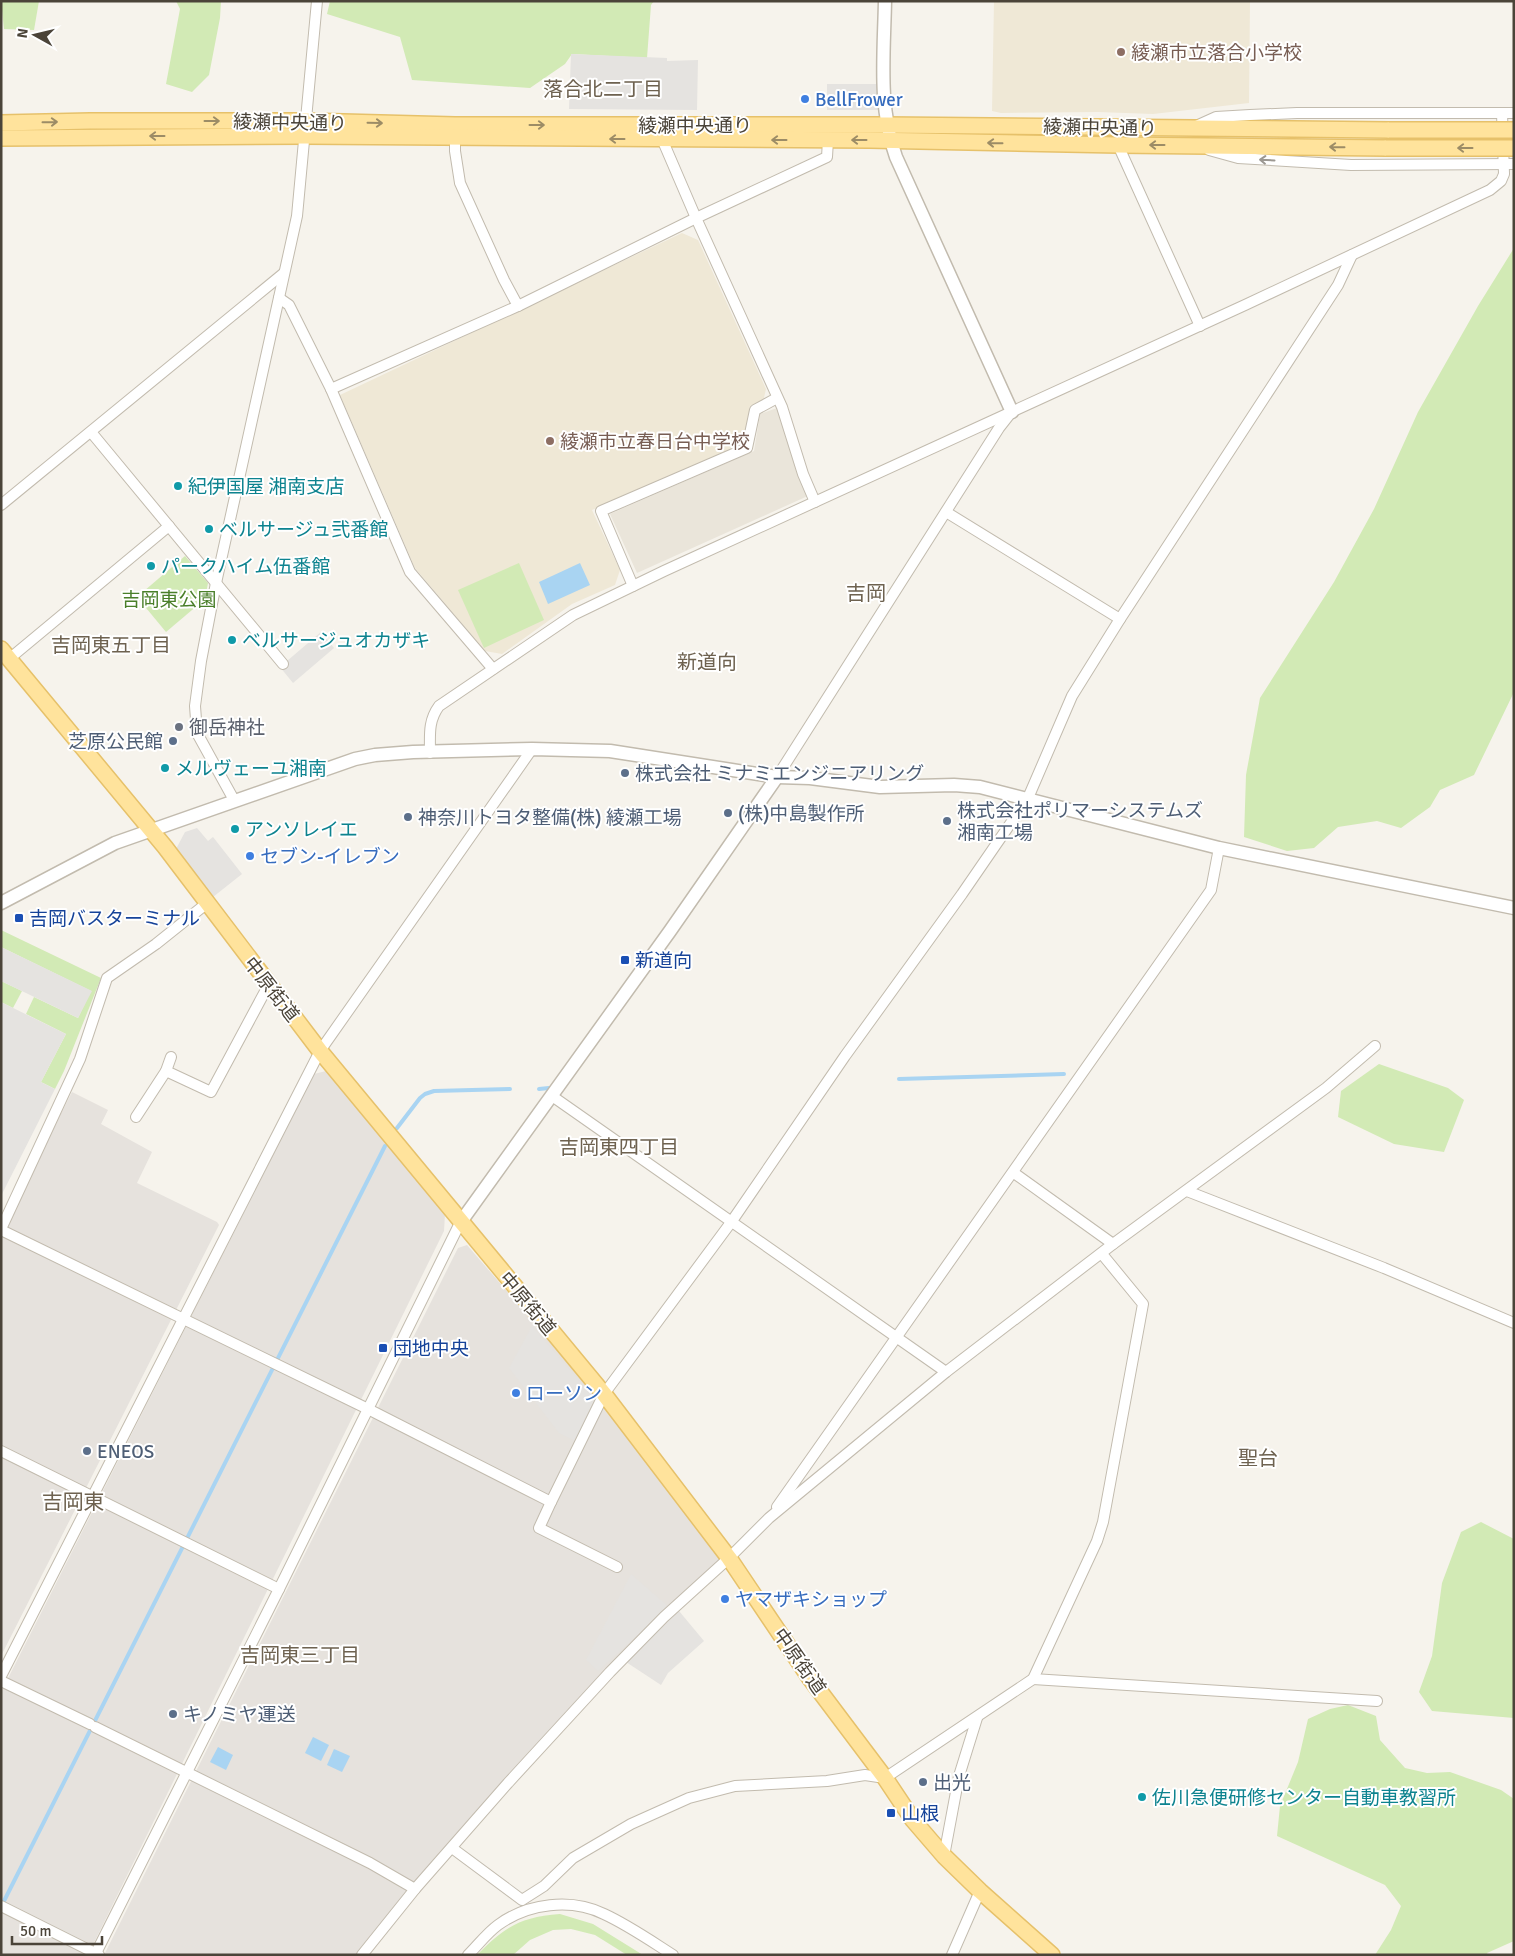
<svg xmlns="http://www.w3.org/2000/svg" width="1515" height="1956" font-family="Signika,'Noto Sans JP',sans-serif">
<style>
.residential{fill:#eae5da}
.industrial{fill:#e6e2dd}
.education{fill:#efe8d6}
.green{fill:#d2eab5}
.parking{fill:#e5e3e0}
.water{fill:#a9d4f2}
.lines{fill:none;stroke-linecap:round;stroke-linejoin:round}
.stream{stroke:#a9d4f2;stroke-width:4}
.minor-casing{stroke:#c2bbae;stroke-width:12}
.tertiary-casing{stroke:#c2bbae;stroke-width:15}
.primary-casing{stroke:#e6c16a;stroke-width:18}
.minor{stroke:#fff;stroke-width:10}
.tertiary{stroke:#fff;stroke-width:12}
.primary{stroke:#ffe39c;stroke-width:15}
.primary-bridge-casing{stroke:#e6c16a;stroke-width:18;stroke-linecap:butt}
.primary-bridge{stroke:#ffe39c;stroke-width:15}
.oneway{stroke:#9c8c66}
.oneway2{stroke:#9c9892}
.education-dot{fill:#8d6e63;stroke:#fff;stroke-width:2}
.shop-dot{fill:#3f7fe0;stroke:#fff;stroke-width:2}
.culture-dot{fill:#0f9aa8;stroke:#fff;stroke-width:2}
.worship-dot{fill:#6b7280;stroke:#fff;stroke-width:2}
.service-dot{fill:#5c6f8a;stroke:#fff;stroke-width:2}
.transit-dot{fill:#1a4fb4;stroke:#fff;stroke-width:2}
.labels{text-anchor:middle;stroke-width:4;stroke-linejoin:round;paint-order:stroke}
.education-label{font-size:19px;fill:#785e54;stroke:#fff;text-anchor:start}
.shop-label{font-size:19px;fill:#366cbe;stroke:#fff;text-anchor:start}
.street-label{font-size:19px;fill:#4b4439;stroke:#fff}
.culture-label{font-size:19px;fill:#0d838f;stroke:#fff;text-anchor:start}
.park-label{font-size:19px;fill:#4a7f2a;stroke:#fff}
.worship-label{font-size:19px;fill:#5b616d;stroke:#fff;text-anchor:start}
.service-label{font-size:19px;fill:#4e5e75;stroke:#fff;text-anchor:start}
.transit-label{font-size:19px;fill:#164399;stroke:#fff;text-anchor:start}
.neighbourhood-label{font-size:20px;fill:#6e6250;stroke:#fff}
.quarter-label{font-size:21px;fill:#6e6250;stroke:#fff}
</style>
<rect width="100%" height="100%" fill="#f6f3ec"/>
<path class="residential" d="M 780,407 L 810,495 L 637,573 L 610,514 L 754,451 L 760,414 Z"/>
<g class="industrial">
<path d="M 326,1071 L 445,1214 L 444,1231 L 88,1955 L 1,1955 L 1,1692 L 314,1074 Z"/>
<path d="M 72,1092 L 108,1110 L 101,1124 L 152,1152 L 137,1183 L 217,1222 L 219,1225 L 1,1656 L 1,1233 Z"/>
<path d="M 467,1245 L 606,1406 L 720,1559 L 608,1670 L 359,1955 L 104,1955 L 458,1248 Z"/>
</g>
<g class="education">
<path d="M 994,1 L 1250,1 L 1249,103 L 1153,114 L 1098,112 L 1001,113 L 992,111 Z"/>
<path d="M 682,233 L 698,240 L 766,389 L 763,402 L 750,406 L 745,435 L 736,448 L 592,510 L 620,570 L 615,585 L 572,604 L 502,654 L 485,651 L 415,568 L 340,395 Z"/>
</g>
<g class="green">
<path d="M 1,1 L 39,1 L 34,30 L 4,29 Z"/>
<path d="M 176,1 L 221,1 L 220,18 L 209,75 L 192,92 L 166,84 L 180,9 Z"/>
<path d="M 330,1 L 654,1 L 651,5 L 647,58 L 572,54 L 565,64 L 530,88 L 412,80 L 400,37 L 327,14 Z"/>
<path d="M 1514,248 L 1514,692 L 1474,775 L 1440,790 L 1430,807 L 1401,828 L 1377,821 L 1338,827 L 1314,848 L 1287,851 L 1244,837 L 1246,775 L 1260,698 L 1334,582 L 1374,509 L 1418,412 L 1478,306 Z"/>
<path d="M 185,556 L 208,583 L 205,599 L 166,632 L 137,597 Z"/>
<path d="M 519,563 L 544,620 L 484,648 L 458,590 Z"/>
<path d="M 1,930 L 101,978 L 64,1071 L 55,1089 L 41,1082 L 66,1034 L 26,1014 L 34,997 L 78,1018 L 91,991 L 1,947 Z"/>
<path d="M 1,981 L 22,991 L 13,1008 L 1,1002 Z"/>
<path d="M 1379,1064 L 1448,1088 L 1464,1100 L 1444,1152 L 1394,1144 L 1338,1117 L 1341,1091 Z"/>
<path d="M 1481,1522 L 1514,1539 L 1514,1718 L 1432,1711 L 1419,1692 L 1432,1656 L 1442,1583 L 1461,1532 Z"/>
<path d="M 1348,1705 L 1376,1716 L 1380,1740 L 1405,1768 L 1427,1773 L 1450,1772 L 1501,1790 L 1514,1799 L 1514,1941 L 1487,1953 L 1488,1955 L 1375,1955 L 1391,1930 L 1401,1906 L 1385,1885 L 1277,1836 L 1280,1806 L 1298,1762 L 1308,1719 L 1330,1709 Z"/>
<path d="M 560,1914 L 593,1924 L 643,1955 L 627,1955 L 595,1935 L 571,1929 L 553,1930 L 530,1940 L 513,1955 L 477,1955 C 505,1927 520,1917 560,1914 Z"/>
</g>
<g class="parking">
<path d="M 571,54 L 667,58 L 667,61 L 698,60 L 697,110 L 569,109 Z"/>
<rect x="827" y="84" width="51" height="26"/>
<path d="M 321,632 L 334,648 L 293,683 L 280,667 Z"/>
<path d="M 197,828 L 208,841 L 213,837 L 242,874 L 213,897 L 176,849 L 185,832 Z"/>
<path d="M 1,947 L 92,991 L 78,1018 L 1,981 Z"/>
<path d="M 1,1002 L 66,1034 L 41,1082 L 55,1089 L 1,1196 Z"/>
<path d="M 532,1326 L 597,1401 L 575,1441 L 559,1433 L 509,1368 Z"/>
<path d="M 631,1574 L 669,1607 L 598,1671 L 586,1660 Z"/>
<path d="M 679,1611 L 704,1641 L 668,1673 L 661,1685 L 626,1662 Z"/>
</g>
<g class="water">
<path d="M 580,563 L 590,585 L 548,604 L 539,582 Z"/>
<path d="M 313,1737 L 329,1745 L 321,1761 L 305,1753 Z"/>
<path d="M 218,1747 L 233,1755 L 226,1770 L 210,1762 Z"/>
<path d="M 334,1749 L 350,1756 L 342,1772 L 327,1765 Z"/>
</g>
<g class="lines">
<g class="stream">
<path d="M 899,1079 L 1064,1074"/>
<path d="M 539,1089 L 549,1088"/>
<path d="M 397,1128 L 420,1098 L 425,1094 L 434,1091 L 510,1089"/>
<path d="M 2,1905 L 385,1146"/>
</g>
<g class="minor-casing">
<g id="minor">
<path d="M 1502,113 L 1514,113"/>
<path d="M 455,138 L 455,151 L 460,183 L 504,280 L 518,306"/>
<path d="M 662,139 L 696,218 L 782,407 L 803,474 L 815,502"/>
<path d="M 1118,145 L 1200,326"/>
<path d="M 1209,150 L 1238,158 L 1351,165 L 1514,164"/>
<path d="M 279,298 L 289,305 L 331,389 L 410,572 L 493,669"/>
<path d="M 331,389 L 518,306 L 696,218 L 827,157 L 828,140"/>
<path d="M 91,432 L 283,664"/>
<path d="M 1,505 L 284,273"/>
<path d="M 946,512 L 1120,619"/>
<path d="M 633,586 L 601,511 L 747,448 L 755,410 L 777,398"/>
<path d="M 9,659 L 169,526"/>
<path d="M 430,753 C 430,735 428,721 439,706 L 573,615 L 664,571 L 1245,305 L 1490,190 L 1501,181 L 1504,174 L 1502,113 L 1297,113 L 1250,115 L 1216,117 L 1196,126"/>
<path d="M 777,777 L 999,428 L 1010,414"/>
<path d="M 234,800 L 197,733 L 195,706 L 201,661 L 216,583 L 297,216 L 317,1"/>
<path d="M 166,1071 L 211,1092 L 269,984"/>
<path d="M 552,1096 L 946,1372"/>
<path d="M 136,1117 L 166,1071 L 171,1057"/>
<path d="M 1014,1173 L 1113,1244"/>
<path d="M 1187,1191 L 1384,1268 L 1514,1323"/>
<path d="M 1,1229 L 80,1059 L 107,978 L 156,944 L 206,904"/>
<path d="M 1,1230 L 368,1409 L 551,1502 L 604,1394 L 732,1221 L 845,1056 L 962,894 L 1028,798 L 1072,696 L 1120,619 L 1338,285 L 1352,255"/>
<path d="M 1,1451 L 279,1589"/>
<path d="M 551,1502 L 539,1528 L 617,1567"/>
<path d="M 777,1507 L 1211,890 L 1219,848"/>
<path d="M 1,1676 L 320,1051 L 532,749"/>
<path d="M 1033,1679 L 1377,1701"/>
<path d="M 1,1681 L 90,1724"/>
<path d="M 95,1727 L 370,1863 L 415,1889"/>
<path d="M 452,1848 L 522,1900 L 544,1886 L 573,1858 L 631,1824 L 689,1798 L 735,1786 L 827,1781 L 865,1775 L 885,1778 L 1033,1679 L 1097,1541 L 1103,1522 L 1143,1304 L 1102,1254"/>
<path d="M 944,1856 L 959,1776 L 977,1718"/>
<path d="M 1,1906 L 99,1955"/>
<path d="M 95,1955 L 279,1589 L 460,1223"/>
<path d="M 362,1955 L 415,1889 L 508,1783 L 610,1672 L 664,1617 L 729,1558 L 769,1518 L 946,1372 L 1113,1244 L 1326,1088 L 1375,1046"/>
<path d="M 468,1955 C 478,1945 487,1933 498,1925 C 528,1903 571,1898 604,1914 C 628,1925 651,1941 673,1955"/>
<path d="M 952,1955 L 980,1891"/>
</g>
</g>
<g class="tertiary-casing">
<g id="tertiary">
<path d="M 885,1 C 884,54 878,107 896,157 L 1012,412"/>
<path d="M 1,903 L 115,843 L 355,759 L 375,755 L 413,752 L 532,749 L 610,751 L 777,777 L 810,778 L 880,787 L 954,785 L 980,787 L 1219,848 L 1514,908"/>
<path d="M 460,1223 L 670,931 L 777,777"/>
</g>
</g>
<g class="primary-casing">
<g id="primary">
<path d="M 1,123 L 90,121 L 306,121 L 455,125 L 886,125 L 1389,130"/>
<path d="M 1,138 L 305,136 L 869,140 L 1118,145 L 1386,148"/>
<path d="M 1,649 L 165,847 L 320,1051 L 604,1394 L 729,1558 L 809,1677 L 885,1778 L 913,1820 L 944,1856 L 980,1891 L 1052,1955"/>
</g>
</g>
<use href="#minor" class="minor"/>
<use href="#tertiary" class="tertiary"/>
<use href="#primary" class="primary"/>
<g class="primary-bridge-casing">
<g id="primary-bridge">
<path d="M 1389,130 L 1514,130"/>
<path d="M 1386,148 L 1514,148"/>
</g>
</g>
<use href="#primary-bridge" class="primary-bridge"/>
</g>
<defs><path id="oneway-shaft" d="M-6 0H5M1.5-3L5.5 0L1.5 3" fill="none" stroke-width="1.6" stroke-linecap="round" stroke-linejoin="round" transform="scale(1.25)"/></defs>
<g class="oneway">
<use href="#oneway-shaft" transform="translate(212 121)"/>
<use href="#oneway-shaft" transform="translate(50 122) rotate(-1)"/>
<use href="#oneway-shaft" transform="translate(375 123) rotate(1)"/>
<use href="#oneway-shaft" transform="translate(537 125)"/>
<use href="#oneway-shaft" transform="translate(157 136) rotate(180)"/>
<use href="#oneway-shaft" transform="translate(617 139) rotate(-180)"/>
<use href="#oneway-shaft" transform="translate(779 140) rotate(-180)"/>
<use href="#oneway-shaft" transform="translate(859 140) rotate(-180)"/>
<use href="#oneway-shaft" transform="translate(995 143) rotate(-179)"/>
<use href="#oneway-shaft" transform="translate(1157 145) rotate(180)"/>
<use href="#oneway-shaft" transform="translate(1337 147) rotate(-179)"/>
<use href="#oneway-shaft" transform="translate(1465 148) rotate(180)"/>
</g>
<use class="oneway2" href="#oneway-shaft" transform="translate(1267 160) rotate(-177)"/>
<g class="education-dot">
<circle cx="1121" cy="52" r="5"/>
<circle cx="550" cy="441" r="5"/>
</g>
<g class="shop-dot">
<circle cx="805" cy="99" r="5"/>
<circle cx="250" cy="856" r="5"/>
<circle cx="516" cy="1393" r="5"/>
<circle cx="725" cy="1599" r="5"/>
</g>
<g class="culture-dot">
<circle cx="178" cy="486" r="5"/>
<circle cx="209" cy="529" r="5"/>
<circle cx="151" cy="566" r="5"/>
<circle cx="232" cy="640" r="5"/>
<circle cx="165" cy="768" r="5"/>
<circle cx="235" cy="829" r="5"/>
<circle cx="1142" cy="1797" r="5"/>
</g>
<circle class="worship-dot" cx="179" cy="727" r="5"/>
<g class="service-dot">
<circle cx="173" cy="741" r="5"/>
<circle cx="625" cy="773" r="5"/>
<circle cx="728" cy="813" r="5"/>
<circle cx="408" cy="817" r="5"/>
<circle cx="947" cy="821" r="5"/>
<circle cx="87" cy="1451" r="5"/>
<circle cx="173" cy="1714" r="5"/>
<circle cx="923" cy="1782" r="5"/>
</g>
<g class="transit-dot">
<rect x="14" y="913" width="10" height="10" rx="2.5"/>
<rect x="620" y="955" width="10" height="10" rx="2.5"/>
<rect x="378" y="1343" width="10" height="10" rx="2.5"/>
<rect x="886" y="1808" width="10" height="10" rx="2.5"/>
</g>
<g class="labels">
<g class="education-label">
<text x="1131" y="59">綾瀬市立落合小学校</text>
<text x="560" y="448">綾瀬市立春日台中学校</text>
</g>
<g class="shop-label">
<text x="815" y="106">BellFrower</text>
<text x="260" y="863">セブン-イレブン</text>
<text x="526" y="1400">ローソン</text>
<text x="735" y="1606">ヤマザキショップ</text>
</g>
<g class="street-label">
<text transform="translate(290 122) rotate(1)" y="7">綾瀬中央通り</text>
<text x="695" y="132">綾瀬中央通り</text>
<text transform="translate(1100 127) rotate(1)" y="7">綾瀬中央通り</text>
<text transform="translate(272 989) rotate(52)" y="7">中原街道</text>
<text transform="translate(528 1303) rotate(50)" y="7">中原街道</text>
<text transform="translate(800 1661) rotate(55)" y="7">中原街道</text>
</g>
<g class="culture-label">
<text x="188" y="493">紀伊国屋 湘南支店</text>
<text x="219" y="536">ベルサージュ弐番館</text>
<text x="161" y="573">パークハイム伍番館</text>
<text x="242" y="647">ベルサージュオカザキ</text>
<text x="175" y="775">メルヴェーユ湘南</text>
<text x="245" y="836">アンソレイエ</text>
<text x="1152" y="1804">佐川急便研修センター自動車教習所</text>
</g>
<g class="park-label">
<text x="169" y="606">吉岡東公園</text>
</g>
<g class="worship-label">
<text x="189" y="734">御岳神社</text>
</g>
<g class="service-label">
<text x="163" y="748" text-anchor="end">芝原公民館</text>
<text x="635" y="780">株式会社 ミナミエンジニアリング</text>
<text x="957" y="817">株式会社ポリマーシステムズ<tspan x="957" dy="22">湘南工場</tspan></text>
<text x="738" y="820">(株)中島製作所</text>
<text x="418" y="824">神奈川トヨタ整備(株) 綾瀬工場</text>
<text x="97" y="1458">ENEOS</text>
<text x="183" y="1721">キノミヤ運送</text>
<text x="933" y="1789">出光</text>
</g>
<g class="transit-label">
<text x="29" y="925">吉岡バスターミナル</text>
<text x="635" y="967">新道向</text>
<text x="393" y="1355">団地中央</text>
<text x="901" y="1820">山根</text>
</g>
<g class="neighbourhood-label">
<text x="603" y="96">落合北二丁目</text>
<text x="866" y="600">吉岡</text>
<text x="111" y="652">吉岡東五丁目</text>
<text x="707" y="669">新道向</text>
<text x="619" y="1154">吉岡東四丁目</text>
<text x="1258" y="1465">聖台</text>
<text x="300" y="1662">吉岡東三丁目</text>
</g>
<g class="quarter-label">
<text x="73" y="1509">吉岡東</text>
</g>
</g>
<rect width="1515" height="1956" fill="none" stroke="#4b4439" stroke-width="5"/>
<g transform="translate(35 35) rotate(278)" stroke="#ffffff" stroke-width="4" paint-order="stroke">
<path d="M0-4L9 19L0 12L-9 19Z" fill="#4b4439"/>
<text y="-8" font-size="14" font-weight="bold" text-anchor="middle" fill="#4b4439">N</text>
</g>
<path d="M12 1936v8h90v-8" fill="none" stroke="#4b4439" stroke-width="2.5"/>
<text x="20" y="1936" font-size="15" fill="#4b4439" stroke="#ffffff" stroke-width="4" paint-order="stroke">50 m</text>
</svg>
